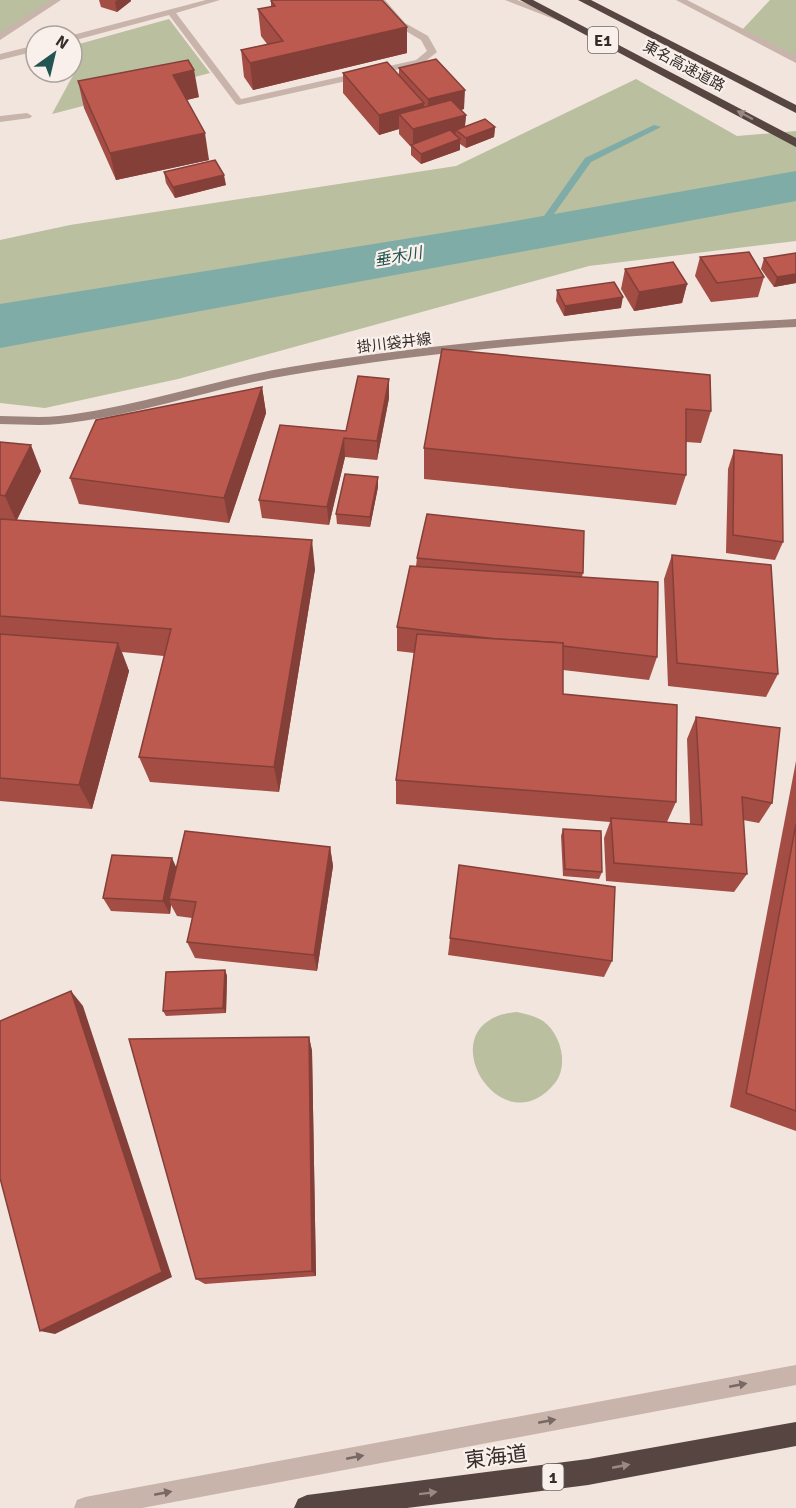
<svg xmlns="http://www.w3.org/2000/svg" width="796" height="1508" font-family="Signika,'Noto Sans JP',sans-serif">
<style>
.green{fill:#b9bf9f}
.water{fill:#7faca7}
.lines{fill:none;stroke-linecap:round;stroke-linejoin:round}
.stream{fill:#7faca7;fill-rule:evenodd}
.lane{fill:#c8b4ab;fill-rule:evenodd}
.street{fill:#c8b4ab;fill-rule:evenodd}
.secondary{fill:#9c837c;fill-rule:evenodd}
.highway{fill:#574541;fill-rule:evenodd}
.wall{fill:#a34d45}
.shaded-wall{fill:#843f38}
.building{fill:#bd5a50;stroke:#843f38;stroke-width:1.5}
.oneway{fill:#988985}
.oneway2{fill:#786964}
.labels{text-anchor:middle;stroke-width:4.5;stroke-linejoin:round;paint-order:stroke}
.far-street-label{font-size:15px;fill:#372c2a;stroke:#f9f0eb}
.shield{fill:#f9f0eb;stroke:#716764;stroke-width:1.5}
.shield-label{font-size:16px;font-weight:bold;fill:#372c2a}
.far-water-label{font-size:16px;font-style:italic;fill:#225551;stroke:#f9f0eb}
.near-street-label{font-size:21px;fill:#372c2a;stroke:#f9f0eb}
</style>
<rect width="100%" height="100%" fill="#f1e5de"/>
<g class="green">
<path d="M 0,0 L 57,0 L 0,38 Z"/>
<path d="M 770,0 L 796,0 L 796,60 L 741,31 Z"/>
<path d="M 169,19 L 210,73 L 52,114 L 77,68 L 72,61 L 72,46 Z"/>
<path d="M 636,79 L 737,136 L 796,131 L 796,241 L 589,266 L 178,379 L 45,408 L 0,403 L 0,240 L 70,225 L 456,166 Z"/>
<path d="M 517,1012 C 526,1014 535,1016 543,1021 C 561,1034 569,1065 555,1083 C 500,1151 423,1020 517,1012 Z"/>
</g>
<path class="water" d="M 796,171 L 796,201 L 0,348 L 0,304 L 498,224 Z"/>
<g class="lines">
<path class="stream" d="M 654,125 L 661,127 L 591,162 L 544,228 L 538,228 L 537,226 L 585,158 Z"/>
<path class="lane" d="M 505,0 L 517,0 L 566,19 L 559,21 Z"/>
<g class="street">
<path d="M 51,0 L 61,0 L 0,40 L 0,33 Z"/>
<path d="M 206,0 L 220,0 L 176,13 L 241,99 L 416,60 L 427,51 L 421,40 L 399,27 L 376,0 L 385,0 L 405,23 L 428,36 L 437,52 L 422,64 L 239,105 L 236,104 L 169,15 L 72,41 L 72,36 L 69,36 Z"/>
<path d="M 676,0 L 687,0 L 796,56 L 796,63 Z"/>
<path d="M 36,45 L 36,51 L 0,60 L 0,54 Z"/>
<path d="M 27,113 L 32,116 L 30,118 L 0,122 L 0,116 Z"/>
<path d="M 796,1365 L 796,1385 L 142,1508 L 74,1508 L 77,1500 L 85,1497 Z"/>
</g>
<path class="secondary" d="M 796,319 L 796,327 C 627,335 457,347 290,375 C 212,388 138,416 59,424 C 39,426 20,424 0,424 L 0,416 C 20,416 39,418 59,416 C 138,407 212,380 290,367 C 457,339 627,328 796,319 Z"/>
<g class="highway">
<path d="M 520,0 L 533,0 L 796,138 L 796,147 Z"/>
<path d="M 578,0 L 591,0 L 796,105 L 796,113 Z"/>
<path d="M 796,1422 L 796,1446 L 588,1485 L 407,1508 L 294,1508 L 298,1499 L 307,1495 L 588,1459 Z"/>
</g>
</g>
<g class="wall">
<path d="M 99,0 L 131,0 L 131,1 L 117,12 L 101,7 Z"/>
<path d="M 271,1 L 407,53 L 253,90 L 244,77 L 241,50 L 267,44 L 261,36 L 258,9 L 271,7 Z"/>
<path d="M 399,68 L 464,109 L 461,110 L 466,115 L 465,126 L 495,127 L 494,137 L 466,148 L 460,144 L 460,150 L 421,164 L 411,155 L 411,147 L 399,134 L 399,129 L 379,135 L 343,93 L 343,73 L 399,76 Z"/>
<path d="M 78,81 L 199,97 L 187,100 L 209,160 L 116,180 L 84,108 Z"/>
<path d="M 164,172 L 226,185 L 175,198 L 166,183 Z"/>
<path d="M 796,253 L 796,283 L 774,287 L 761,269 L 764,258 Z"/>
<path d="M 700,257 L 764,277 L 758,297 L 711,302 L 695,276 Z"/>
<path d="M 625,269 L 687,284 L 682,303 L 634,311 L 621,289 Z"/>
<path d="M 557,290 L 621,308 L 564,316 L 556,301 Z"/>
<path d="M 442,349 L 711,411 L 701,443 L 686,442 L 686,475 L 676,505 L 424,479 L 424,448 Z"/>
<path d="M 389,379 L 389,398 L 377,460 L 345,457 L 329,525 L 262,518 L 259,500 L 346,431 Z"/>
<path d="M 262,387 L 266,413 L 229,523 L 79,504 L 70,478 Z"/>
<path d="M 0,442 L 41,471 L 17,520 L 315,569 L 279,792 L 150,782 L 139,757 L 164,656 L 122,652 L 129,671 L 92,809 L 0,801 Z"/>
<path d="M 734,450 L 783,542 L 775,560 L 726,553 L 728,469 Z"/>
<path d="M 378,487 L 370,527 L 337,524 L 336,514 Z"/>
<path d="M 672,555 L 778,674 L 766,697 L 668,686 L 664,579 Z"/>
<path d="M 417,558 L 583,573 L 582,577 L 657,657 L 649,680 L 563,670 L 563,694 L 676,802 L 667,822 L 690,824 L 687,739 L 696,717 L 772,803 L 759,823 L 743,820 L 747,874 L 734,892 L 606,881 L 604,838 L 610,822 L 396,804 L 396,780 L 414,653 L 397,651 L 397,627 L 416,566 Z"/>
<path d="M 796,761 L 796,1131 L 730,1107 Z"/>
<path d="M 563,829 L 602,872 L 599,879 L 563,876 L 561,836 Z"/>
<path d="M 330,847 L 333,866 L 317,971 L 195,958 L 187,942 L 192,918 L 177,916 L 171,905 L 170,914 L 111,911 L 103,898 L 176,868 Z"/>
<path d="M 459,865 L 612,961 L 604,977 L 448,955 Z"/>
<path d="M 225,970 L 227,976 L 226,1013 L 166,1016 L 163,1011 Z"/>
<path d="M 309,1037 L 312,1051 L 316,1276 L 205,1284 L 196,1279 Z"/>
</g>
<g class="shaded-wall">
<path d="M 117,0 L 131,0 L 131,1 L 117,12 L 115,2 Z"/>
<path d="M 407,27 L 407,53 L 253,90 L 250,63 Z"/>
<path d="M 194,70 L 199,97 L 178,102 L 173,75 Z"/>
<path d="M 465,90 L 464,109 L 428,119 L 428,99 Z"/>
<path d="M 424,103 L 424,123 L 399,114 L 399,129 L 379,135 L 379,115 Z"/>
<path d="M 466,115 L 464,135 L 456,130 L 455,138 L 413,146 L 413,129 Z"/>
<path d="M 495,127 L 494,137 L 466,148 L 466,138 Z"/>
<path d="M 205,133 L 209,160 L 116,180 L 110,153 Z"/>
<path d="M 460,139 L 460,150 L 421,164 L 421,154 Z"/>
<path d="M 224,175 L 226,185 L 175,198 L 173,187 Z"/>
<path d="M 796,274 L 796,283 L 774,287 L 777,277 Z"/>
<path d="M 687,284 L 682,303 L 634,311 L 639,292 Z"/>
<path d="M 623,297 L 621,308 L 564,316 L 565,306 Z"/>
<path d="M 389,379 L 389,398 L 377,460 L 377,441 Z"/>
<path d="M 262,387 L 266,413 L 229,523 L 224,498 Z"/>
<path d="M 344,438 L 345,457 L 329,525 L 327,507 Z"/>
<path d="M 31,445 L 41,471 L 16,521 L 5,496 Z"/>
<path d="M 378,477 L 378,487 L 370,527 L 370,517 Z"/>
<path d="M 312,540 L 315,569 L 279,792 L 274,767 Z"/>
<path d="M 118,643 L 129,671 L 92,809 L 79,785 Z"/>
<path d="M 330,847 L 333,866 L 317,971 L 314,955 Z"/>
<path d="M 172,858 L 178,871 L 169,899 L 171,905 L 170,914 L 163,901 Z"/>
<path d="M 225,970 L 227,976 L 226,1013 L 223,1008 Z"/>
<path d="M 71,991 L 83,1006 L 172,1277 L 55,1334 L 40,1331 Z"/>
<path d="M 309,1037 L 312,1051 L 316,1276 L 312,1271 Z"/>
</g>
<g class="building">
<path d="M 273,0 L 382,0 L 407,27 L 250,63 L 241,50 L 283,41 L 258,9 L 275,6 L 271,1 Z"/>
<path d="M 436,59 L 465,90 L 428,99 L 399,68 Z"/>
<path d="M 188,60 L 194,70 L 173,75 L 205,133 L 110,153 L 78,81 Z"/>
<path d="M 387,62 L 424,103 L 379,115 L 343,73 Z"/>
<path d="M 451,100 L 466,115 L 413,129 L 399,114 Z"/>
<path d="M 485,119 L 495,127 L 466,138 L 456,130 Z"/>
<path d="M 450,130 L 460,139 L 421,154 L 411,145 Z"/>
<path d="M 215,160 L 224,175 L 173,187 L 164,172 Z"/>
<path d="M 749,252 L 764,277 L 717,283 L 700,257 Z"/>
<path d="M 796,253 L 796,274 L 777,277 L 764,258 Z"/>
<path d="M 673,262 L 687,284 L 639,292 L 625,269 Z"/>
<path d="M 614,282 L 623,297 L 565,306 L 557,290 Z"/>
<path d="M 442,349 L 710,375 L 711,411 L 686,409 L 686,475 L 424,448 Z"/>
<path d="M 358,376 L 389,379 L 377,441 L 344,438 L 327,507 L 259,500 L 280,425 L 346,431 Z"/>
<path d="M 262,387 L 224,498 L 70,478 L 96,420 Z"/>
<path d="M 0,442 L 31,445 L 5,496 L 0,495 Z"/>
<path d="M 734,450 L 782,455 L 783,542 L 733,535 Z"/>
<path d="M 345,474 L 378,477 L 370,517 L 336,514 Z"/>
<path d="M 427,514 L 584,531 L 583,573 L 417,558 Z"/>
<path d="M 0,519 L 312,540 L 274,767 L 139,757 L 171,629 L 0,616 Z"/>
<path d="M 672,555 L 771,565 L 778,674 L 677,663 Z"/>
<path d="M 410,566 L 658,582 L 657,657 L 563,646 L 563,643 L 496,639 L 397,627 Z"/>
<path d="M 0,634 L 118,643 L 79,785 L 0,778 Z"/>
<path d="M 417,634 L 563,643 L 563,694 L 677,705 L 676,802 L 396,780 Z"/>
<path d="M 696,717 L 780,728 L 772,803 L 742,797 L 747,874 L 614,863 L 611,818 L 702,825 Z"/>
<path d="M 796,824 L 796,1111 L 746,1093 Z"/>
<path d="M 563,829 L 601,831 L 602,872 L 565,869 Z"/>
<path d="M 185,831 L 330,847 L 314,955 L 187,942 L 196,902 L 169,899 Z"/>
<path d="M 112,855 L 172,858 L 163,901 L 103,898 Z"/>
<path d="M 459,865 L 615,887 L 612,961 L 450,938 Z"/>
<path d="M 225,970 L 223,1008 L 163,1011 L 166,972 Z"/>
<path d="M 71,991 L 162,1272 L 40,1331 L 0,1178 L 0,1021 Z"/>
<path d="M 309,1037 L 312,1271 L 196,1279 L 129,1039 Z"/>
</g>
<defs><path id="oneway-solid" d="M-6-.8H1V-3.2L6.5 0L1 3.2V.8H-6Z" transform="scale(1.5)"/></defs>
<g class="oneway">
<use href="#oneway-solid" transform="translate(745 115) rotate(-152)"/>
<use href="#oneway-solid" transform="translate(621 1466) rotate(-11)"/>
<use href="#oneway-solid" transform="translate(428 1493) rotate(-7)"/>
</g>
<g class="oneway2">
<use href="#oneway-solid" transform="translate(738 1385) rotate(-11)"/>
<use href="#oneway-solid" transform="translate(547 1421) rotate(-11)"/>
<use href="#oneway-solid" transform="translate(355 1457) rotate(-11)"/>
<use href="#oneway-solid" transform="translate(163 1493) rotate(-11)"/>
</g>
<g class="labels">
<g class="far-street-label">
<text transform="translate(684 66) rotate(28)" y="5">東名高速道路</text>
<text transform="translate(394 343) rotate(-7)" y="5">掛川袋井線</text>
</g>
<g class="shield">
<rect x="588" y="27" width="30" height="26" rx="4.5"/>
<rect x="542.5" y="1464" width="21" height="26" rx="4.5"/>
</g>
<g class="shield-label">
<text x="603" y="46">E1</text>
<text x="553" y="1483">1</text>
</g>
<g class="far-water-label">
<text transform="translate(398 256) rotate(-10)" y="6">垂木川</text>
</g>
<g class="near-street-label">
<text transform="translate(496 1457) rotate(-7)" y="7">東海道</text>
</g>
</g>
<g transform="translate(54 54) rotate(34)"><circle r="28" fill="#f9f0eb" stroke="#aba29e" stroke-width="1.5"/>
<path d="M0-4.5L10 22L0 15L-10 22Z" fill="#225551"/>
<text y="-9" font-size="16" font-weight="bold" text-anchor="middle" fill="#372c2a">N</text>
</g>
</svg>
